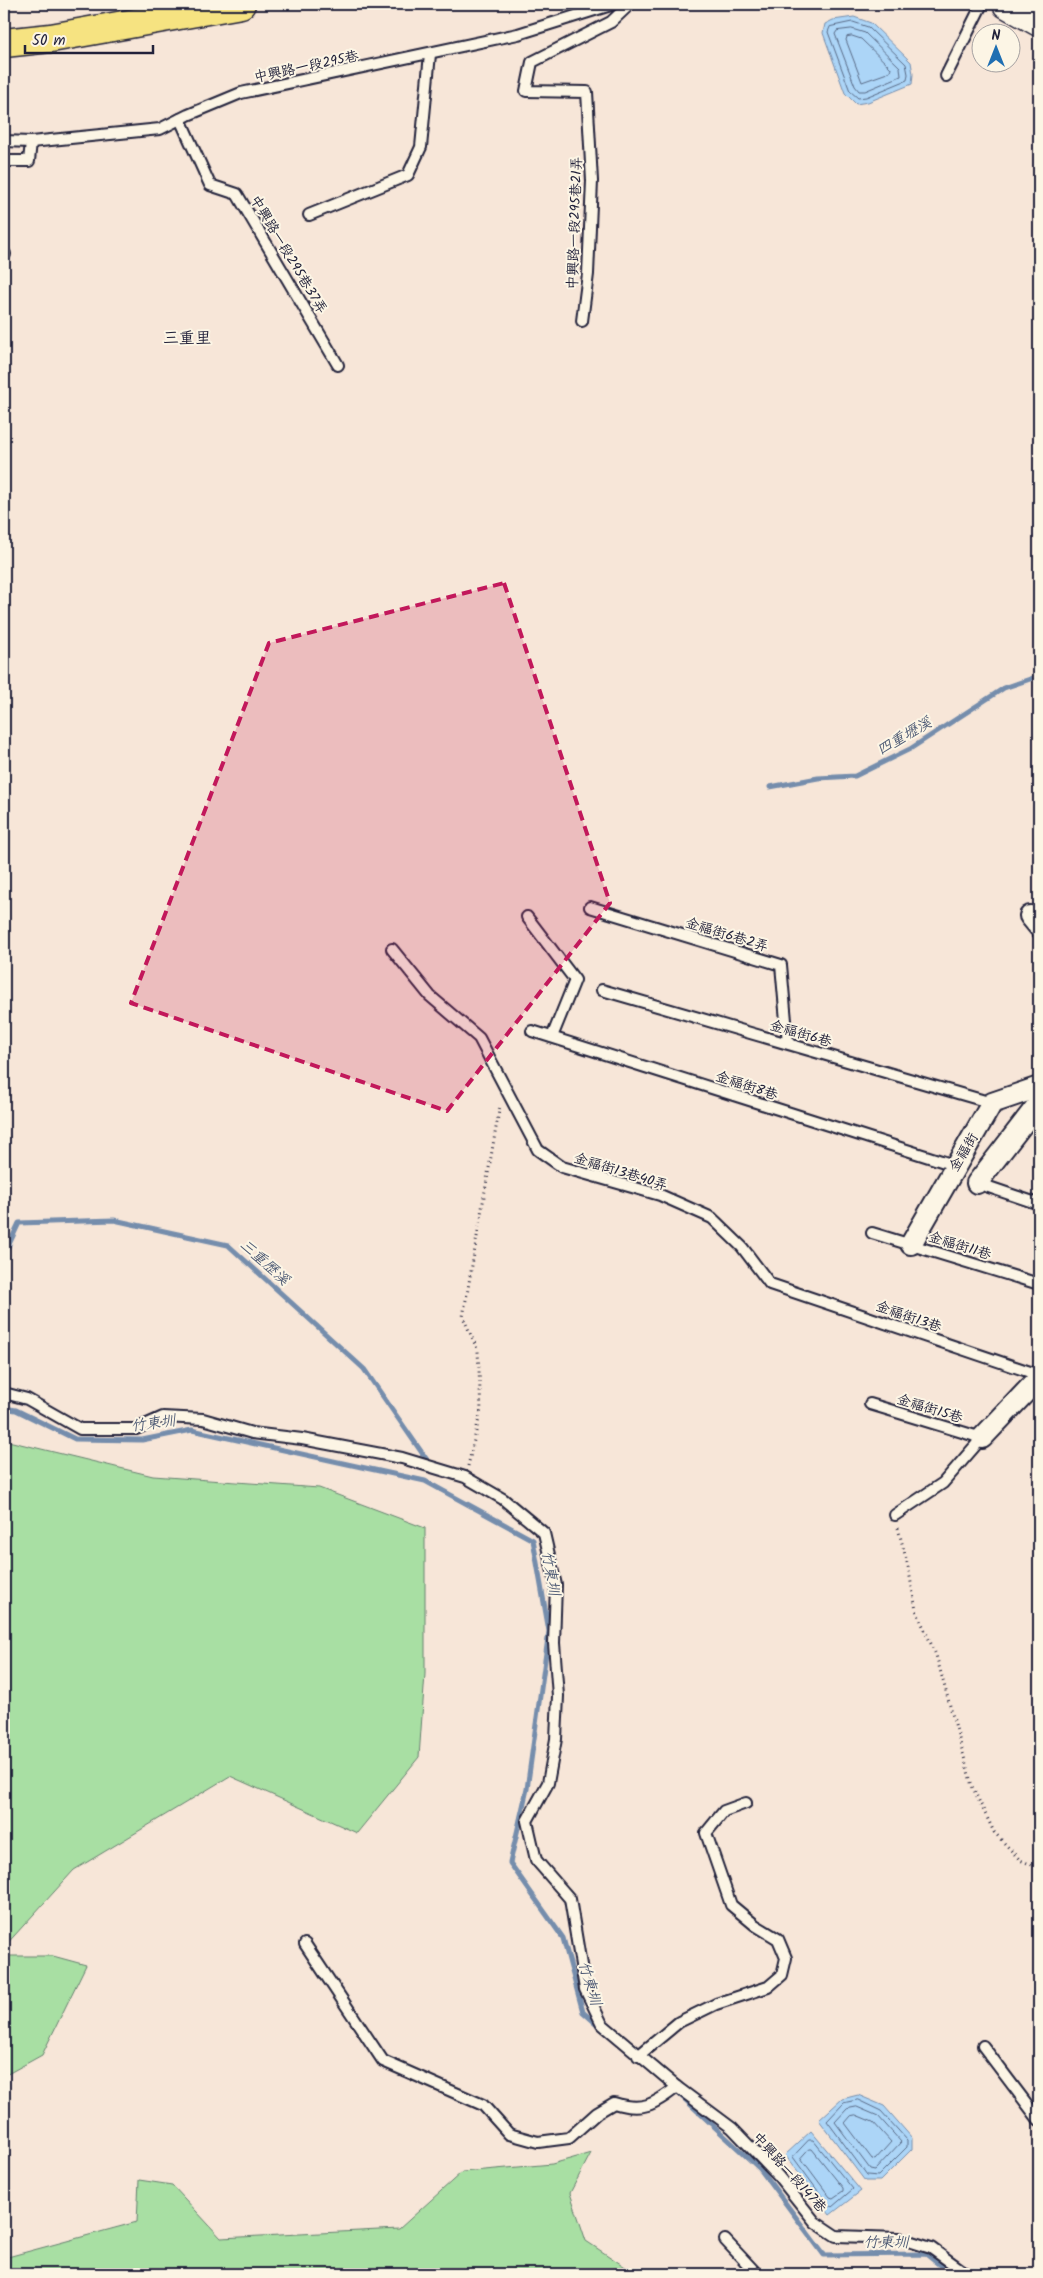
<svg xmlns="http://www.w3.org/2000/svg" width="1043" height="2278" font-family="Kalam,'LXGW WenKai TC',sans-serif">
<style>
.green{fill:#a8dfa3;stroke:#65806f}
.water{fill:#acd5f7;stroke:#758dac}
.lines{fill:none;stroke-linecap:round;stroke-linejoin:round}
.shore{stroke:#596a86;stroke-width:1}
.stream{stroke:#758dac;stroke-width:5}
.lane-casing{stroke:#22223b;stroke-width:14}
.street-casing{stroke:#22223b;stroke-width:24}
.secondary-casing{stroke:#22223b;stroke-width:31}
.highway-casing{stroke:#22223b;stroke-width:31}
.path{stroke:#22223b;stroke-width:3;stroke-dasharray:1 4;stroke-linecap:butt}
.lane{stroke:#fcf5e5;stroke-width:10}
.street{stroke:#fcf5e5;stroke-width:20}
.secondary{stroke:#fcf5e5;stroke-width:28}
.highway{stroke:#f6e381;stroke-width:28}
.marked{fill:#c2185b;fill-opacity:0.2;stroke:#c2185b;stroke-width:4;stroke-dasharray:10 6;stroke-linejoin:round}
.labels{text-anchor:middle;stroke-width:4;stroke-linejoin:round;paint-order:stroke}
.street-label{font-size:14px;fill:#22223b;stroke:#fcf5e5}
.water-label{font-size:15px;font-style:italic;fill:#4b5873;stroke:#fcf5e5}
.quarter-label{font-size:16px;fill:#22223b;stroke:#fcf5e5}
</style>
<rect width="100%" height="100%" fill="#f7e6d8"/>
<filter id="ink" filterUnits="userSpaceOnUse"><feTurbulence type="fractalNoise" baseFrequency=".02" numOctaves="2"/><feDisplacementMap in="SourceGraphic" scale="10" xChannelSelector="R" yChannelSelector="G"/><feConvolveMatrix kernelMatrix="1 2 1 2 8 2 1 2 1" color-interpolation-filters="sRGB"/></filter>
<g filter="url(#ink)">
<g class="green">
<path d="M 4,1440 L 153,1476 L 319,1488 L 425,1528 L 425,1674 L 419,1757 L 357,1833 L 230,1776 L 74,1870 L 4,1947 Z"/>
<path d="M 4,1956 L 53,1956 L 86,1965 L 42,2055 L 4,2076 Z"/>
<path d="M 591,2153 L 570,2193 L 586,2241 L 636,2274 L 4,2274 L 4,2258 L 137,2222 L 139,2180 L 172,2185 L 221,2238 L 399,2229 L 462,2172 L 552,2164 Z"/>
</g>
<g class="water">
<path d="M 854,17 L 871,23 L 911,62 L 913,74 L 912,84 L 868,102 L 856,104 L 845,93 L 823,33 L 825,24 L 833,20 Z"/>
<path d="M 858,2095 L 884,2106 L 912,2138 L 912,2149 L 880,2181 L 865,2181 L 819,2120 L 842,2099 Z"/>
<path d="M 811,2131 L 861,2191 L 830,2215 L 785,2155 Z"/>
</g>
<g class="lines">
<g class="shore">
<path d="M 853,22 L 868,27 L 906,64 L 908,74 L 907,80 L 866,97 L 858,98 L 850,91 L 828,32 L 830,27 Z"/>
<path d="M 852,29 L 865,33 L 900,67 L 901,76 L 865,91 L 859,91 L 855,86 L 835,34 L 837,31 Z"/>
<path d="M 852,36 L 861,39 L 891,68 L 890,72 L 862,82 L 846,40 L 847,37 Z"/>
<path d="M 858,2100 L 881,2111 L 907,2140 L 907,2147 L 878,2176 L 867,2175 L 827,2121 L 844,2103 Z"/>
<path d="M 857,2107 L 878,2116 L 901,2142 L 875,2170 L 870,2169 L 835,2122 L 847,2109 Z"/>
<path d="M 856,2115 L 873,2122 L 891,2142 L 875,2160 L 872,2159 L 845,2123 L 851,2116 Z"/>
<path d="M 809,2140 L 813,2140 L 853,2189 L 832,2207 L 829,2206 L 793,2157 Z"/>
<path d="M 809,2149 L 812,2149 L 843,2188 L 843,2191 L 833,2198 L 830,2197 L 801,2158 Z"/>
</g>
<g class="stream">
<path d="M 770,787 L 818,778 L 855,776 L 910,749 L 1004,688 L 1039,676"/>
<path d="M 4,1255 L 19,1223 L 114,1220 L 228,1245 L 364,1369 L 427,1460"/>
<path d="M 4,1408 L 16,1410 L 75,1439 L 142,1440 L 192,1430 L 425,1481 L 533,1540 L 549,1631 L 527,1789 L 510,1863 L 563,1938 L 583,2012 L 600,2027"/>
<path d="M 679,2094 L 760,2169 L 824,2255 L 926,2254 L 951,2274"/>
</g>
<g class="lane-casing">
<g id="lane">
<path d="M 946,76 L 982,4"/>
<path d="M 180,119 L 210,185 L 237,194 L 338,365"/>
<path d="M 4,141 L 31,142 L 160,129 L 188,115 L 241,93 L 518,34 L 614,4"/>
<path d="M 4,161 L 29,161 L 31,142"/>
<path d="M 309,215 L 408,175 L 421,147 L 430,54"/>
<path d="M 4,254 L 5,254"/>
<path d="M 582,321 L 588,274 L 592,181 L 587,92 L 526,91 L 532,62 L 611,22 L 630,4"/>
<path d="M 590,907 L 781,965 L 788,1043"/>
<path d="M 527,917 L 575,980 L 552,1037"/>
<path d="M 392,949 L 430,996 L 479,1038 L 538,1150 L 562,1167 L 660,1195 L 712,1218 L 742,1247 L 770,1284 L 1039,1375"/>
<path d="M 602,990 L 992,1103"/>
<path d="M 532,1031 L 954,1165"/>
<path d="M 977,1183 L 1039,1204"/>
<path d="M 872,1233 L 1039,1284"/>
<path d="M 4,1393 L 27,1399 L 80,1429 L 136,1429 L 163,1417 L 203,1419 L 252,1433 L 302,1439 L 402,1458 L 465,1477 L 503,1499 L 544,1533 L 556,1585 L 554,1643 L 558,1696 L 556,1739 L 548,1783 L 527,1821 L 536,1860 L 570,1899 L 585,1989 L 602,2024 L 677,2087 L 732,2128 L 779,2177 L 815,2222 L 836,2236 L 899,2238 L 931,2248 L 967,2274"/>
<path d="M 870,1404 L 982,1438 L 943,1483 L 895,1515"/>
<path d="M 305,1944 L 383,2061 L 483,2105 L 509,2134 L 538,2142 L 569,2138 L 597,2113 L 614,2103 C 642,2112 654,2105 677,2087"/>
<path d="M 983,2046 L 1039,2120"/>
<path d="M 638,2056 L 679,2022 L 716,2004 L 768,1987 L 782,1975 L 786,1958 L 778,1939 L 755,1925 L 731,1905 L 706,1833 L 724,1811 L 746,1803"/>
<path d="M 725,2240 L 757,2274"/>
</g>
</g>
<g class="street-casing">
<g id="street">
<path d="M 1030,916 L 1039,927"/>
<path d="M 977,1183 L 1039,1103"/>
<path d="M 911,1244 L 992,1103 L 1039,1087"/>
<path d="M 982,1438 L 1039,1378"/>
</g>
</g>
<g class="secondary-casing">
<path id="secondary" d="M 1007,4 L 1039,22"/>
</g>
<g class="highway-casing">
<path id="highway" d="M 4,43 L 51,38 L 241,4"/>
</g>
<g class="path">
<path d="M 468,1466 L 481,1410 L 478,1351 L 463,1317 L 500,1105"/>
<path d="M 898,1528 L 908,1566 L 916,1610 L 936,1655 L 972,1786 L 994,1832 L 1020,1860 L 1039,1868"/>
</g>
<use href="#lane" class="lane"/>
<use href="#street" class="street"/>
<use href="#secondary" class="secondary"/>
<use href="#highway" class="highway"/>
</g>
</g>
<path class="marked" d="M 504,583 L 610,903 L 447,1111 L 131,1003 L 269,643 Z"/>
<g class="labels">
<g class="street-label">
<text transform="translate(306 66) rotate(-12)" y="5">中興路一段295巷</text>
<text transform="translate(574 223) rotate(-88)" y="5">中興路一段295巷21弄</text>
<text transform="translate(289 254) rotate(59)" y="5">中興路一段295巷37弄</text>
<text transform="translate(727 934) rotate(17)" y="5">金福街6巷2弄</text>
<text transform="translate(801 1033) rotate(16)" y="5">金福街6巷</text>
<text transform="translate(747 1085) rotate(18)" y="5">金福街8巷</text>
<text transform="translate(963 1152) rotate(-59)" y="5">金福街</text>
<text transform="translate(621 1171) rotate(17)" y="5">金福街13巷40弄</text>
<text transform="translate(960 1245) rotate(17)" y="5">金福街11巷</text>
<text transform="translate(909 1316) rotate(19)" y="5">金福街13巷</text>
<text transform="translate(930 1408) rotate(17)" y="5">金福街15巷</text>
<text transform="translate(790 2172) rotate(48)" y="5">中興路一段147巷</text>
</g>
<g class="water-label">
<text transform="translate(904 736) rotate(-30)" y="5">四重壢溪</text>
<text transform="translate(265 1262) rotate(42)" y="5">三重歷溪</text>
<text transform="translate(153 1423) rotate(-8)" y="5">竹東圳</text>
<text transform="translate(551 1573) rotate(80)" y="5">竹東圳</text>
<text transform="translate(590 1983) rotate(73)" y="5">竹東圳</text>
<text x="886" y="2247">竹東圳</text>
</g>
<g class="quarter-label">
<text x="187" y="343">三重里</text>
</g>
</g>
<rect width="1043" height="2278" fill="none" stroke="#fcf5e5" stroke-width="20"/>
<rect x="10" y="10" width="1023" height="2258" fill="none" stroke="#22223b" stroke-width="2" filter="url(#ink)"/>
<g transform="translate(996 48)"><circle r="24" fill="#fcf5e5" stroke="#a5a1a1"/>
<path d="M0-4L9 19L0 12L-9 19Z" fill="#1f6fb2"/>
<text y="-8" font-size="14" font-weight="bold" text-anchor="middle" fill="#22223b">N</text>
</g>
<path d="M25 45v8h128v-8" fill="none" stroke="#22223b" stroke-width="2.5"/>
<text x="32" y="45" font-size="15" fill="#22223b" stroke="#fcf5e5" stroke-width="4" paint-order="stroke">50 m</text>
</svg>
